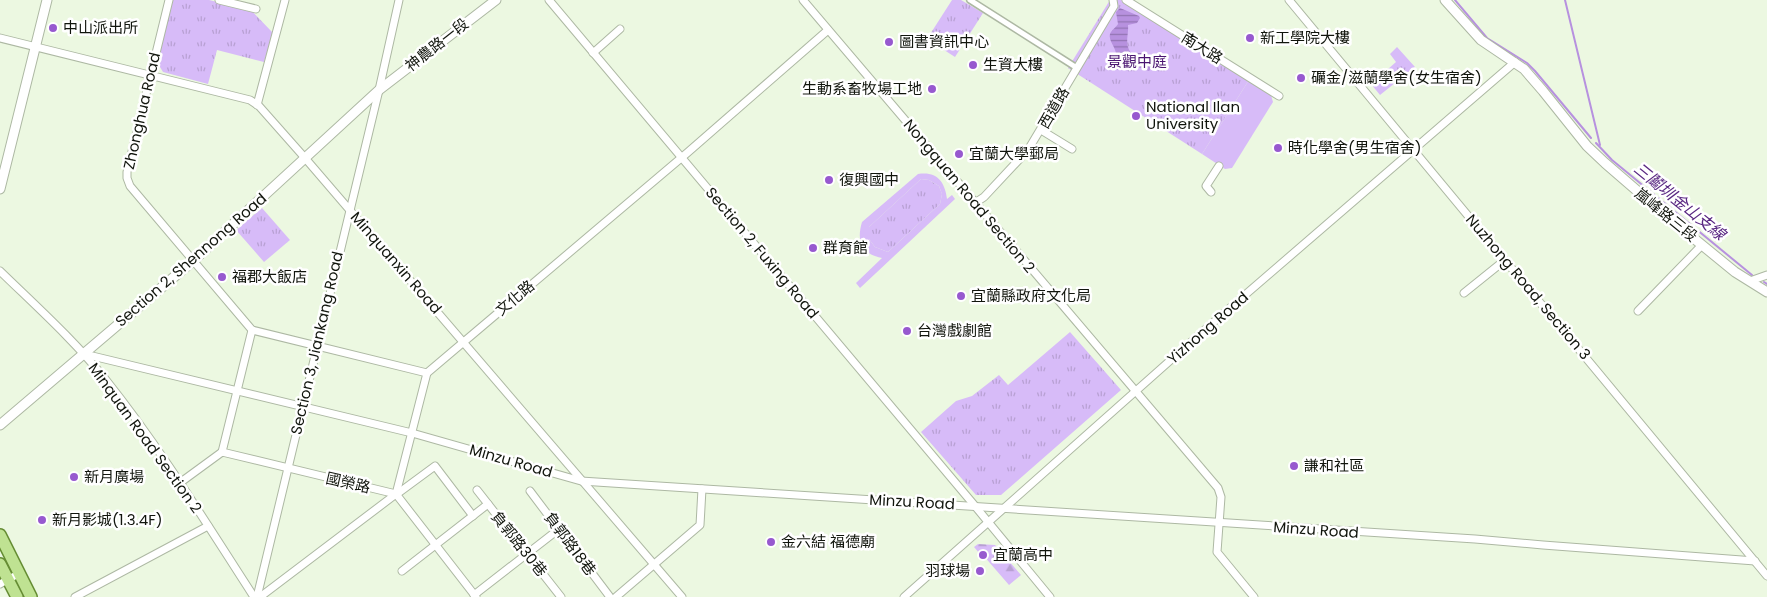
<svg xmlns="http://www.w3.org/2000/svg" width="1767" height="597" font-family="Poppins,'Noto Sans TC',sans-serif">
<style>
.grass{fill:url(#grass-tufts)}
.forest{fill:url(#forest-firs)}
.pitch{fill:#d7bbf8;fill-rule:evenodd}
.water{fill:url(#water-rules)}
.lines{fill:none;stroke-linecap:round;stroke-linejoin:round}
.stream{stroke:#b791df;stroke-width:2}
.pedestrian-casing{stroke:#adb8a3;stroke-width:8}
.minor-casing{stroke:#adb8a3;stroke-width:9}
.tertiary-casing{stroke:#adb8a3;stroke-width:11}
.primary-casing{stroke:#668d34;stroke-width:14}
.pedestrian{stroke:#fff;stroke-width:5}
.minor{stroke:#fff;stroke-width:7}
.tertiary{stroke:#fff;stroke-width:9}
.primary{stroke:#bfe292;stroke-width:11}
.poi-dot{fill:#9759cf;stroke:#fff;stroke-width:2}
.labels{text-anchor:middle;stroke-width:5;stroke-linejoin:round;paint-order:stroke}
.poi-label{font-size:15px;fill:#11150d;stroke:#fff;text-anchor:start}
.street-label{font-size:15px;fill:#11150d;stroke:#fff}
.park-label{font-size:15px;fill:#4a1571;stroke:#fff}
.water-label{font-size:16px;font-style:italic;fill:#592782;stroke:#fff}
</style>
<defs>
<pattern id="grass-tufts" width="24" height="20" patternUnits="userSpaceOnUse" patternTransform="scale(1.25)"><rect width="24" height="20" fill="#d7bbf8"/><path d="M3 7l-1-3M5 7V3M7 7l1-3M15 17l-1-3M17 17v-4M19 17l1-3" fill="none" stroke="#b8a0d3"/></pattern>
<pattern id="forest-firs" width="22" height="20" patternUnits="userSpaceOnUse" patternTransform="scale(1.25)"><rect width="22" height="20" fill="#d7bbf8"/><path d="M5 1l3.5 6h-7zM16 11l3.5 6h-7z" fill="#b8a0d3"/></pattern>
<pattern id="water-rules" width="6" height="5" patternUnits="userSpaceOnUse" patternTransform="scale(1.25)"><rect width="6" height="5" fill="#b791df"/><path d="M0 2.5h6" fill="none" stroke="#9375b3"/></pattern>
</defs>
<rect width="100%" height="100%" fill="#ecf8e1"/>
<g class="grass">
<path d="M 171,0 L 209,0 L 251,10 L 273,33 L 264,62 L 217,50 L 208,84 L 163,72 L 157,62 Z"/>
<path d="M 952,0 L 961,0 L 983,13 L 955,57 L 927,39 Z"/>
<path d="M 1110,0 L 1121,0 L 1249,80 L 1202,154 L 1068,68 Z"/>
<path d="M 1397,47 L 1415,67 L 1380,95 L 1371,84 L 1396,62 L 1390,54 Z"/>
<path d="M 921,179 L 929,180 L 939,186 L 942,194 L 940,204 L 888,252 L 875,247 L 869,239 L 869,227 Z"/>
<path d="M 262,208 L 290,240 L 264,262 L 236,230 Z"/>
<path d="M 1070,332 L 1121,390 L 1001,495 L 976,495 L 921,432 L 956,401 L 972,396 L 999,375 L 1008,385 Z"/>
</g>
<path class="forest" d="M 978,544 L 995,545 L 1021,575 L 1009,585 L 983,555 L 980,554 L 974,547 Z"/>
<g class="pitch">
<path d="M 1249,80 L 1271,95 L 1273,102 L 1232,168 L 1225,169 L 1202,154 Z"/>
<path d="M 918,174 C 937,171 945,182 947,199 L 952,195 L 955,199 L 860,288 L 856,283 L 882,258 C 862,254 856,242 862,222 ZM 921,179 L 929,180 L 939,186 L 942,194 L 940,204 L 888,252 L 875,247 L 869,239 L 869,227 Z"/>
</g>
<path class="water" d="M 1120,8 L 1139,16 L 1140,18 L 1137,23 L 1128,25 C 1129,34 1124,44 1131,53 L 1143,53 L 1152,67 L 1149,71 L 1126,63 L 1118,70 L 1113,69 L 1109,65 L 1111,59 L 1116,54 C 1116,48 1108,40 1110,34 C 1111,31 1116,27 1118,24 L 1116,12 Z"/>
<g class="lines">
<g class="stream">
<path d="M 1455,0 L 1487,38 L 1527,63 L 1535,71 L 1591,138"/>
<path d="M 1565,0 L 1600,145"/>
<path d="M 1596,143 L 1612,160 L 1752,275"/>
<path d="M 1764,282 L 1767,284"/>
</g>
<g class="pedestrian-casing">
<path id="pedestrian" d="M 970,0 L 1077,68"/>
</g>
<g class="minor-casing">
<g id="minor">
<path d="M 169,0 L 127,172 L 127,178 L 130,186 L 252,330 L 427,373"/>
<path d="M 219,0 L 256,9"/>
<path d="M 549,0 L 975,506 L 1050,597"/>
<path d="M 803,0 L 1218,488 L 1221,497 L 1217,552 L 1254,597"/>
<path d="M 1126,0 L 1279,96"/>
<path d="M 1289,0 L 1767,576"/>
<path d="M 0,38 L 250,100 L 259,106 L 305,158 L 682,597"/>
<path d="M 593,53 L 620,29"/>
<path d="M 257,105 L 285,0"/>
<path d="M 1041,130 L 1072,149"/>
<path d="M 1211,192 L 1206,186 L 1219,166"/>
<path d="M 975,203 L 984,197 L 1028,150 L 1114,6 L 1113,0"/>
<path d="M 0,271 C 36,306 75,341 106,380 C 161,449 206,523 254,597"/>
<path d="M 1750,281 L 1767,275"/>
<path d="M 1464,293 L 1505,260"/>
<path d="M 1638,311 L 1702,245"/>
<path d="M 84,354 L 412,433 L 581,481 L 1475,539 L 1543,545 L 1755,561"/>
<path d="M 222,452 L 252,330"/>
<path d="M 181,482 L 222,452 L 396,494 L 476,597"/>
<path d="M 477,490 L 561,597"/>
<path d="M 530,491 L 610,597"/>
<path d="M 397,494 L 435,466 L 473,516"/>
<path d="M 402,571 L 488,504"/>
<path d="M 0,584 L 20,573"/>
<path d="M 474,595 L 559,529"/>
<path d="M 75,597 L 208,526"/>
<path d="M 257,597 L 379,90 L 399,0"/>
<path d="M 260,597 L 396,494 L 427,373 L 687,153 L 828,30"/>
<path d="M 616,597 L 700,525 L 702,489"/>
<path d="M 904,597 L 1209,326 L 1515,62"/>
</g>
</g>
<g class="tertiary-casing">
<g id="tertiary">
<path d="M 1445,0 L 1481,40 L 1524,69 L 1543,91 L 1587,146 L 1605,163 L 1664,214 L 1735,272 L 1767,292"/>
<path d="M 0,189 L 47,0"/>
<path d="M 0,425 L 194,260 L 379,90 L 496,0"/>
</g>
</g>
<g class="primary-casing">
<g id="primary">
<path d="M 0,535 L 31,597"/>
<path d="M 0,564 L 17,597"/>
</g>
</g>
<use href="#pedestrian" class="pedestrian"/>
<use href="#minor" class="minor"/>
<use href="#tertiary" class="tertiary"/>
<use href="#primary" class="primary"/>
</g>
<g class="poi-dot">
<circle cx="53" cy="28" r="5"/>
<circle cx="1250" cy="38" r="5"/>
<circle cx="889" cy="42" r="5"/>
<circle cx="973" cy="65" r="5"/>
<circle cx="1301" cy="78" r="5"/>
<circle cx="932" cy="89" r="5"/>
<circle cx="1136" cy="116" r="5"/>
<circle cx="1278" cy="148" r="5"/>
<circle cx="959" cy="154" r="5"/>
<circle cx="829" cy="180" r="5"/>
<circle cx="813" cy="248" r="5"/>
<circle cx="222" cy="277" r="5"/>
<circle cx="961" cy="296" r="5"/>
<circle cx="907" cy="331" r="5"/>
<circle cx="1294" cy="466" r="5"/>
<circle cx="74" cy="477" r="5"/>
<circle cx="42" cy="520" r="5"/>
<circle cx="771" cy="542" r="5"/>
<circle cx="983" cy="555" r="5"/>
<circle cx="980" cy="571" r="5"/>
</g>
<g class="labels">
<g class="poi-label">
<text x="63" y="33">中山派出所</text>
<text x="1260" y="43">新工學院大樓</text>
<text x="899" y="47">圖書資訊中心</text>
<text x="983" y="70">生資大樓</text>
<text x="1311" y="83">礪金/滋蘭學舍(女生宿舍)</text>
<text x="922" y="94" text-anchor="end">生動系畜牧場工地</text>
<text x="1146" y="112">National Ilan<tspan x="1146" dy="17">University</tspan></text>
<text x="1288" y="153">時化學舍(男生宿舍)</text>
<text x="969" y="159">宜蘭大學郵局</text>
<text x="839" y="185">復興國中</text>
<text x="823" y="253">群育館</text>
<text x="232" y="282">福郡大飯店</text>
<text x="971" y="301">宜蘭縣政府文化局</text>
<text x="917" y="336">台灣戲劇館</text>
<text x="1304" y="471">謙和社區</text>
<text x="84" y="482">新月廣場</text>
<text x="52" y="525">新月影城(1.3.4F)</text>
<text x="781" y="547">金六結 福德廟</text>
<text x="993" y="560">宜蘭高中</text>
<text x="970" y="576" text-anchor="end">羽球場</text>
</g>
<g class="street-label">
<text transform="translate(437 45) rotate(-38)" y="5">神農路一段</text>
<text transform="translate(1202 48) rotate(32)" y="5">南大路</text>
<text transform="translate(1054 108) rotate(-60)" y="5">西道路</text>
<text transform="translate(142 111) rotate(-77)" y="5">Zhonghua Road</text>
<text transform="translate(969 196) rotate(50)" y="5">Nongquan Road Section 2</text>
<text transform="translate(1666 215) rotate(39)" y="5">嵐峰路三段</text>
<text transform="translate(762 253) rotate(50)" y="5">Section 2, Fuxing Road</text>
<text transform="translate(191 260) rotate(-41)" y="5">Section 2, Shennong Road</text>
<text transform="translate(396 263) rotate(49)" y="5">Minquanxin Road</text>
<text transform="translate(1528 287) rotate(50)" y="5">Nuzhong Road, Section 3</text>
<text transform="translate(515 298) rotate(-40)" y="5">文化路</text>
<text transform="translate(1208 328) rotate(-41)" y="5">Yizhong Road</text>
<text transform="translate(317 343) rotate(-77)" y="5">Section 3, Jiankang Road</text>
<text transform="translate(145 438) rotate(54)" y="5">Minquan Road Section 2</text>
<text transform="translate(511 461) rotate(16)" y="5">Minzu Road</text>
<text transform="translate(348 483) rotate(13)" y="5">國榮路</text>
<text transform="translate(912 502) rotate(3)" y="5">Minzu Road</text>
<text transform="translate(1316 530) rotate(4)" y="5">Minzu Road</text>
<text transform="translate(519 544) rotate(51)" y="5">負郭路30巷</text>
<text transform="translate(570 544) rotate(53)" y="5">負郭路18巷</text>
</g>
<g class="park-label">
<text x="1137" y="67">景觀中庭</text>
</g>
<g class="water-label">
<text transform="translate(1680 201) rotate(39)" y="6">三鬮圳金山支線</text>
</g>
</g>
</svg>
